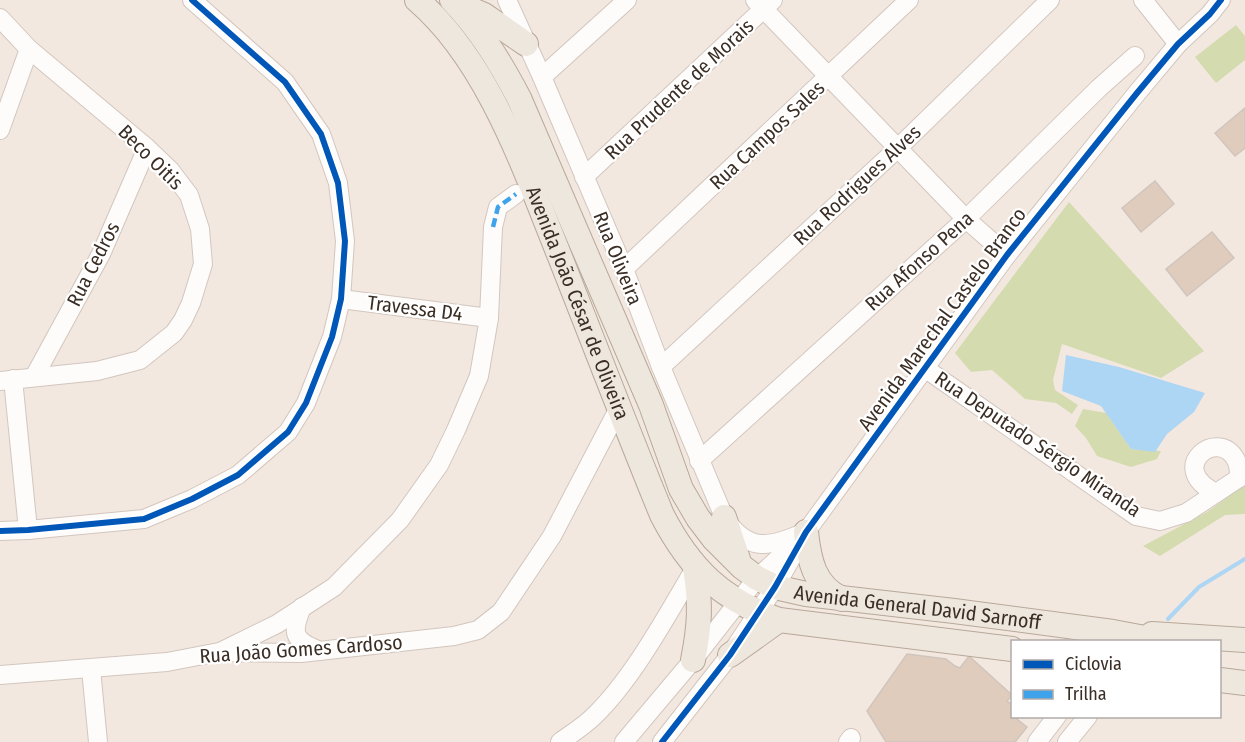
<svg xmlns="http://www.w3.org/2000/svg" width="1245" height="742" font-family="'Fira Sans Condensed',sans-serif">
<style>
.green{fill:#d4dbaf}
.water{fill:#add5f4}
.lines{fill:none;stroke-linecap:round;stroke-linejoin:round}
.stream{stroke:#add5f4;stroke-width:4}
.building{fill:#e0ccbd;stroke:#d0c5bd;stroke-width:1.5}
.minor-casing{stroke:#d2c6be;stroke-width:20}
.major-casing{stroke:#b8a898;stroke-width:26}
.minor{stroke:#fdfcfa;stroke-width:18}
.major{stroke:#eee7de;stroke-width:24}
.quiet{stroke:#3fa3eb;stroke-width:4.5;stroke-dasharray:9 4.5;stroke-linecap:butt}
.cycleway-casing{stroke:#fff;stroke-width:10}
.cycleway{stroke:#0057b8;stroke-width:6}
.labels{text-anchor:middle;stroke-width:4.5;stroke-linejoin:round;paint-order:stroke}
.street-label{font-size:20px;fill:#3b2e25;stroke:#fff}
</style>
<rect width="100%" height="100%" fill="#f3e8e0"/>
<g class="green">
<path d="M 1236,25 L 1245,36 L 1245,60 L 1216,83 L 1195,57 Z"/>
<path d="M 1069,202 L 1204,351 L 1161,378 L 1062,344 L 1053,380 L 1055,390 L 1078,405 L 1072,414 L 1056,403 L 1025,399 L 992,370 L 971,372 L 955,353 Z"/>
<path d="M 1083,409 L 1106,413 L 1131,449 L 1161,451 L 1157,459 L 1131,467 L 1097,456 L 1086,438 L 1075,426 Z"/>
<path d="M 1245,485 L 1245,514 L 1225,515 L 1160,556 L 1143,546 L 1207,512 Z"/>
</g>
<path class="water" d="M 1066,355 L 1119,367 L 1205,393 L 1194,412 L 1167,434 L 1155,452 L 1131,449 L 1101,406 L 1062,391 Z"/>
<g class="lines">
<path class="stream" d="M 1168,619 L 1199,587 L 1245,559"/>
</g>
<g class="building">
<path d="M 1245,108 L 1245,148 L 1235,156 L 1215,133 Z"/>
<path d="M 1155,181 L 1174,204 L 1141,232 L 1122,208 Z"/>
<path d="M 1212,232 L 1234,258 L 1187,296 L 1166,269 Z"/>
<path d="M 907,654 L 946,659 L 955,666 L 960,668 L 969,656 L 1012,695 L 1007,701 L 1012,705 L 1012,716 L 1019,716 L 1017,719 L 1027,727 L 1015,742 L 886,742 L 867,711 Z"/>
</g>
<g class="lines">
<g class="minor-casing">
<g id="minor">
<path d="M 507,0 L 542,77 L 624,269 L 661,367 L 724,517 C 749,555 771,546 806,532"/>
<path d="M 755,0 L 966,219 L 1007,255"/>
<path d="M 1143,0 L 1178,44"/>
<path d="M 0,18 L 29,49 L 147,148 L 170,170 L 189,195 L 200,229 L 203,264 L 191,303 L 183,320 L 174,333 L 140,360 L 97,371 L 0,381"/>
<path d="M 542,77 L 627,0"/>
<path d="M 0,130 L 29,49"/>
<path d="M 584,177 L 773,0"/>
<path d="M 624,269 L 909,0"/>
<path d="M 341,299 L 489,318"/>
<path d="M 661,367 L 897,149 L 1050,0"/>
<path d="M 926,369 L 1136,516 L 1160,521 L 1186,513 L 1245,474"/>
<path d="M 34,377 L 101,254 L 147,148"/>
<path d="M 13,379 L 28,530"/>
<path d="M 699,461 L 966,219 L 1099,88 L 1135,56"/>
<path d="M 1216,493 C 1165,468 1218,426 1236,460 C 1239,465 1239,473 1239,478"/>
<path d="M 0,531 L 28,530 L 144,519 L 192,499 L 238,475 L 288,432 L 306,403 L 332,337 L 341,299 L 345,241 L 338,183 L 321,134 L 285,82 L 192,0"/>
<path d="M 302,607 C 291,634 293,640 320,651"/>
<path d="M 222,651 L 277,624 L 334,587 L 400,520 L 439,465 L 456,430 L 479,376 L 489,318 L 493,227 L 498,207 L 516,194"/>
<path d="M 91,669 L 98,742"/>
<path d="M 0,675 L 167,662 L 219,652 L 301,653 L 454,636 L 478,630 L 501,612 L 552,536 L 620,406"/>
<path d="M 560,742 C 571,734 584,726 593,717 C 632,680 668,614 695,568"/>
<path d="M 624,742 L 693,660 L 757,578 L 792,546"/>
<path d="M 662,742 L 730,655 L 775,587 L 806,532 L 1007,255 L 1137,93 L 1178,44 L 1210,14 L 1221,0"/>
<path d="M 848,742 L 851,738"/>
<path d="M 1037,742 L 1057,716"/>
<path d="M 1067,742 L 1088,716"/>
</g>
</g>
<g class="major-casing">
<g id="major">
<path id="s1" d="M 417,0 C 489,62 525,171 560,257 C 594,343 627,430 662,515 C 690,569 722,600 779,620 L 1012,649"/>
<path id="s2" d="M 452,0 C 480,29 500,62 519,98 L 651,405 L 681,489 L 698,518 L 714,539 L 742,567 L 757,578 L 775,587 L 806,594 L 954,611 L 1113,632 L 1166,642"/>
<path d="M 461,5 L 484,15 L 526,44"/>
<path d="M 724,517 L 738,559"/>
<path d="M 806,532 C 809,560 814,586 842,599"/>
<path d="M 1152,634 L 1245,640"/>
<path d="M 730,655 L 779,620"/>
<path d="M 693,660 C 700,625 701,604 695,568"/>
<path d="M 1220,680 L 1245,683"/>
</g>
</g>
<use href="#minor" class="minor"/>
<use href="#major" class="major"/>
<path class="quiet" d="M 493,227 L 498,207 L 516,194"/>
<g class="cycleway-casing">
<g id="cycleway">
<path d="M 0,531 L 28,530 L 144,519 L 192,499 L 238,475 L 288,432 L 306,403 L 332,337 L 341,299 L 345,241 L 338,183 L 321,134 L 285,82 L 192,0"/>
<path d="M 662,742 L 730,655 L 775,587 L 806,532 L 1007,255 L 1137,93 L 1178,44 L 1210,14 L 1221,0"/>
</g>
</g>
<use href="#cycleway" class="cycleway"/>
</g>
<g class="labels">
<g class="street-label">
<text transform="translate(679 89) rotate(-43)" y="7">Rua Prudente de Morais</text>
<text transform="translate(767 135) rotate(-43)" y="7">Rua Campos Sales</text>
<text transform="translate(151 157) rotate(45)" y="7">Beco Oitis</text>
<text transform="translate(857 185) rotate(-43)" y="7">Rua Rodrigues Alves</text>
<text transform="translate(618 258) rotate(68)" y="7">Rua Oliveira</text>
<text transform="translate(919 261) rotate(-42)" y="7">Rua Afonso Pena</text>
<text transform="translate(93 264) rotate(-63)" y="7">Rua Cedros</text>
<text dy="7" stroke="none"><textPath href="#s1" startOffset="346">Avenida João César de Oliveira</textPath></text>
<text transform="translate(415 308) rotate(7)" y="7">Travessa D4</text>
<text transform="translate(942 319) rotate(-54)" y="7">Avenida Marechal Castelo Branco</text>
<text transform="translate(1038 444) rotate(34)" y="7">Rua Deputado Sérgio Miranda</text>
<text dy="7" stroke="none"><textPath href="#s2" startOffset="825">Avenida General David Sarnoff</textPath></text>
<text transform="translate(301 649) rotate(-4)" y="7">Rua João Gomes Cardoso</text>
</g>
</g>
<rect x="1011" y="640" width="210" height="78" fill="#ffffff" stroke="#b1aba8" stroke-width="1.5"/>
<rect x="1023" y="660" width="30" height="9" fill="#0057b8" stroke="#b1aba8" stroke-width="1.5"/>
<text x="1065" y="670" font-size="18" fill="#3b2e25">Ciclovia</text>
<rect x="1023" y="690" width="30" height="9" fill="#3fa3eb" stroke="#b1aba8" stroke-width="1.5"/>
<text x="1065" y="700" font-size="18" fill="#3b2e25">Trilha</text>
</svg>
